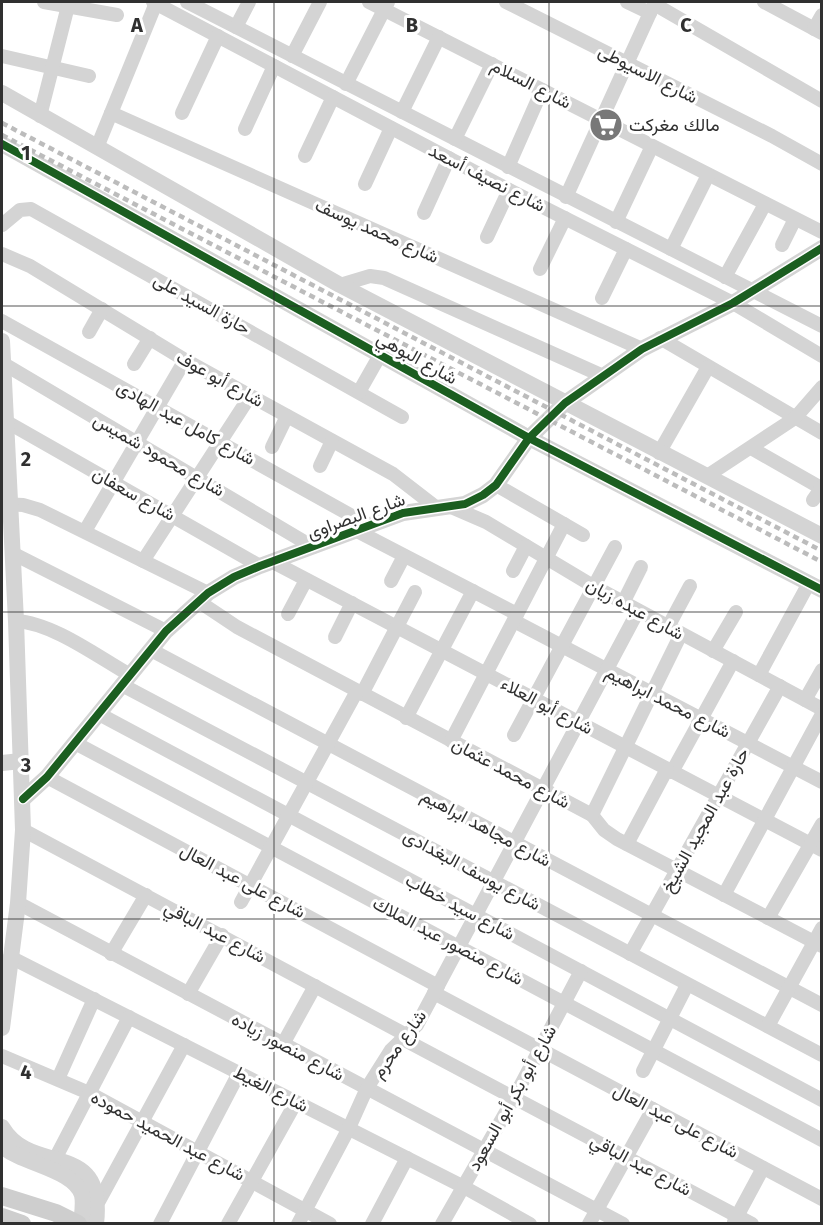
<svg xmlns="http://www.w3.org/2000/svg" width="823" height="1225" font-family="'Fira Sans',Vazirmatn,sans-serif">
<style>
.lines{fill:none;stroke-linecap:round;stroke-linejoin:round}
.minor{stroke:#d4d4d4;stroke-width:14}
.tertiary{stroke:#d4d4d4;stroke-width:16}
.secondary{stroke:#cecece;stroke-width:18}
.rail{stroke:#bcbcbc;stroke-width:4.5;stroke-dasharray:6 4.5;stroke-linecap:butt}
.cycleway-casing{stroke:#fff;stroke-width:11}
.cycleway{stroke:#1b5e20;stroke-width:8}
.grid{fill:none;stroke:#303030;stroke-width:1.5;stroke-opacity:0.55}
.labels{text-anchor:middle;stroke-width:6;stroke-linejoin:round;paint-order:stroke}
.street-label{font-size:18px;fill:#303030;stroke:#fff}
.poi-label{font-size:18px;fill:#303030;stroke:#fff;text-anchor:start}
.grid-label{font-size:20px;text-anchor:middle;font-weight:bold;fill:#303030;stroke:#fff;stroke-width:6;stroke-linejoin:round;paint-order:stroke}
</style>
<rect width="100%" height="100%" fill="#fff"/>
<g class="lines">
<g class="minor">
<path d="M 44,2 L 117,15"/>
<path d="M 153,2 L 509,190 L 733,303 L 822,356"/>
<path d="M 187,2 L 822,326"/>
<path d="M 369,2 L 822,232"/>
<path d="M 506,2 L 772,136 L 822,164"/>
<path d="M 627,2 L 650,13"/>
<path d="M 764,2 L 822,33"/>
<path d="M 654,4 L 822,101"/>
<path d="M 236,27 L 249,2"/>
<path d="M 814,29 L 822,15"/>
<path d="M 2,56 L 89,76"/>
<path d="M 292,56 L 320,2"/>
<path d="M 346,84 L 388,2"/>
<path d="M 402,112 L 439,37"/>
<path d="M 111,113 L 642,349"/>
<path d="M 182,113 L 218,36"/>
<path d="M 40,116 L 69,2"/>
<path d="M 245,129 L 274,66"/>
<path d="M 455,139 L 492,64"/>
<path d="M 98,145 L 156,3"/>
<path d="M 305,156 L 333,97"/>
<path d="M 508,167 L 542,90"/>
<path d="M 365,184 L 391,128"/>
<path d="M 566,197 L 655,2"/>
<path d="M 424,213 L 449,158"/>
<path d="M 616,222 L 652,146"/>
<path d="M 2,225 L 20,210 L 31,209 L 402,417"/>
<path d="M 487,237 L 509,190"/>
<path d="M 782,245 L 795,219"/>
<path d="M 671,249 L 708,175"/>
<path d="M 2,254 L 30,266 L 185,360 L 393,474 L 437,508"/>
<path d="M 540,269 L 565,218"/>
<path d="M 725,277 L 765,204"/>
<path d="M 340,285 L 370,276 L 384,278 L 603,376"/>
<path d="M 602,298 L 626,249"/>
<path d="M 2,321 L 370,526"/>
<path d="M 89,332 L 102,309"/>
<path d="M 660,338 L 822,433"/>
<path d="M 4,364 L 313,547"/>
<path d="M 134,364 L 150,338"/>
<path d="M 359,392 L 380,355"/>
<path d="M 7,422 L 260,566"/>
<path d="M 272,447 L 287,416"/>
<path d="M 751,448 L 821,488"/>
<path d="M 659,453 L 708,367"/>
<path d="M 320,466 L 332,441"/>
<path d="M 707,476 L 795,418 L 822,387"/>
<path d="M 496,485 L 583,535"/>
<path d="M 813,500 L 822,487"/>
<path d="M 2,504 L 23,505 L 40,510 L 208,593"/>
<path d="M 449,506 L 486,522 L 593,586 L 822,709"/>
<path d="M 85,531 L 185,360"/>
<path d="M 357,531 L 517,614"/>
<path d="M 12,553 L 166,631"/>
<path d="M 143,561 L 250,396"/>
<path d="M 273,562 L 822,850"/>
<path d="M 513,571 L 526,546"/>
<path d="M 391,581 L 404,556"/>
<path d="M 198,601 L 237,627 L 592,815 L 604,830 L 617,839 L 822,946"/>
<path d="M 623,603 L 641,567"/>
<path d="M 288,614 L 306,580"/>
<path d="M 16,621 C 53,623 98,657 130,675"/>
<path d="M 514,621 L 822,782"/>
<path d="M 668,627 L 690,586"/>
<path d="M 335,637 L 352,603"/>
<path d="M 151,650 L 822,1005"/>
<path d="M 713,651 L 736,612"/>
<path d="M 759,675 L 809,583"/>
<path d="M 122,685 L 822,1055"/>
<path d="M 362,694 L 415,592"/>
<path d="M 805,700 L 822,670"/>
<path d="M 99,714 L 822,1100"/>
<path d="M 406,718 L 473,591"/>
<path d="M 514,735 L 615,547"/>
<path d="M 451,741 L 564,524"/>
<path d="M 75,743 L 822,1140"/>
<path d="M 672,772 L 733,661"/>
<path d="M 47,777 L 438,986"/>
<path d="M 592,815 L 681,634"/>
<path d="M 23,830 L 408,1036"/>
<path d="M 627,844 L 667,769"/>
<path d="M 724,895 L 822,714"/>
<path d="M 241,902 L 357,691"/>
<path d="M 18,903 L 623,1224"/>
<path d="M 768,918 L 822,824"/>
<path d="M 111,954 L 146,895"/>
<path d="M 630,954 L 780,686"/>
<path d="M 10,957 L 462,1186 L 530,1224"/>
<path d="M 434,993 L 822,1199"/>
<path d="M 188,994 L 222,935"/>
<path d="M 768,1026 L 822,928"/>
<path d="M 403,1039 L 752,1224"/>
<path d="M 283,1044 L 315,986"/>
<path d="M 2,1056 L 89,1093 L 330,1224"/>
<path d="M 643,1071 L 687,985"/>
<path d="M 58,1079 L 94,999"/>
<path d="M 55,1159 L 129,1017"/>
<path d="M 99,1201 L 184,1045"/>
<path d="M 734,1222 L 763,1168"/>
<path d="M 160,1224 L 239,1073"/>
<path d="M 228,1224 L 296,1102"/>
<path d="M 298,1224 L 349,1128 L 367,1088 L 391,1050 L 417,1025 L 638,611"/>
<path d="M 372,1224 L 407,1158"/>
<path d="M 442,1224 L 514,1098 L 581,971"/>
<path d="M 589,1224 L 653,1109"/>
</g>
<g class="tertiary">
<path d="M 2,93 L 340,285 L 822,536"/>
<path d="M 2,144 L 529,438 L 822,590"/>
<path d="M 2,341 L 16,621 L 23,830 L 18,903 L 2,1028"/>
<path d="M 2,763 L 21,761"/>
<path d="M 23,799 L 47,777 L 166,631 L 208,593 L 234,577 L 260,566 L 403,513 L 465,504 L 483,495 L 496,485 L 529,438 L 565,403 L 642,349 L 733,303 L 822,248"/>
<path d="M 2,1127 C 32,1178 106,1137 96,1224"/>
<path d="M 2,1146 C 22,1164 74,1169 82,1195 C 84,1204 82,1214 81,1224"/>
</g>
<g class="secondary">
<path d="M 2,1196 L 56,1213 L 78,1224"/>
<path d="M 2,1217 L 22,1224"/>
</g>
<g class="rail">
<path d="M 2,123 L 822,551"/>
<path d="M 2,135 L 822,562"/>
</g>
<g class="cycleway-casing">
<g id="cycleway">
<path d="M 2,144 L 529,438 L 822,590"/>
<path d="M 23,799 L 47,777 L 166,631 L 208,593 L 234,577 L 260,566 L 403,513 L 465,504 L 483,495 L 496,485 L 529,438 L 565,403 L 642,349 L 733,303 L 822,248"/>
</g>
</g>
<use href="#cycleway" class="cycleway"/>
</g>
<path class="grid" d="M 274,2 L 274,1224M 549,2 L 549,1224M 2,306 L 822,306M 2,612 L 822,612M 2,919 L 822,919"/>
<defs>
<g id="supermarket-disc" transform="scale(1.725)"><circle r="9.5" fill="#787878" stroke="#fff"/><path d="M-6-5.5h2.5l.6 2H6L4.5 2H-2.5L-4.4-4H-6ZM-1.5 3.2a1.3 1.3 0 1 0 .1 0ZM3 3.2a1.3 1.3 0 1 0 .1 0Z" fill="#fff"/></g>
</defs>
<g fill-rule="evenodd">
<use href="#supermarket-disc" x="606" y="125"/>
</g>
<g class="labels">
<g class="street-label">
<text transform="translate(648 74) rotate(27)" y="6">شارع الاسيوطى</text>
<text transform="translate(531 84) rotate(27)" y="6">شارع السلام</text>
<text transform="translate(487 178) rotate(27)" y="6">شارع نصيف أسعد</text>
<text transform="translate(377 231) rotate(24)" y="6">شارع محمد يوسف</text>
<text transform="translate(202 304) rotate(29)" y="6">حارة السيد على</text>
<text transform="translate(417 358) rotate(29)" y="6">شارع البوهي</text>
<text transform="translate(220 379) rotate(29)" y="6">شارع أبو عوف</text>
<text transform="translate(186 423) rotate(29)" y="6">شارع كامل عبد الهادى</text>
<text transform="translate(159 455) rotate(30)" y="6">شارع محمود شميس</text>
<text transform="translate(134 494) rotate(29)" y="6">شارع سعفان</text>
<text transform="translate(356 516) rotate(-20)" y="6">شارع البصراوى</text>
<text transform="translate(635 609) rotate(29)" y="6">شارع عبده زيان</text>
<text transform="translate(668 702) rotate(27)" y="6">شارع محمد ابراهيم</text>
<text transform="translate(547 706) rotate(28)" y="6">شارع أبو العلاء</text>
<text transform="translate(511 773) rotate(28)" y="6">شارع محمد عثمان</text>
<text transform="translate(705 820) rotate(-61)" y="6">حارة عبد المجيد الشيخ</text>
<text transform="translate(486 828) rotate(28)" y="6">شارع مجاهد ابراهيم</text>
<text transform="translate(472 870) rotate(28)" y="6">شارع يوسف البغدادى</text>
<text transform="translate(243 881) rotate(28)" y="6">شارع على عبد العال</text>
<text transform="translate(460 907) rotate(28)" y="6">شارع سيد خطاب</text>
<text transform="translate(215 932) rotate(28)" y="6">شارع عبد الباقي</text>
<text transform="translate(448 941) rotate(28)" y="6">شارع منصور عبد الملاك</text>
<text transform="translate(399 1044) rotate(-54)" y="6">شارع محرم</text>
<text transform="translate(288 1047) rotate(28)" y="6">شارع منصور زياده</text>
<text transform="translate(271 1089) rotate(27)" y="6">شارع الغيط</text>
<text transform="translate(512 1098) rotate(-61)" y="6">شارع أبو بكر أبو السعود</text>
<text transform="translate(676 1121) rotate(28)" y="6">شارع على عبد العال</text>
<text transform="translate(168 1136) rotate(28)" y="6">شارع عبد الحميد حموده</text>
<text transform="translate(641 1165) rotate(28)" y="6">شارع عبد الباقي</text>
</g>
<g class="poi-label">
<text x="629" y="131">مالك مغركت</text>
</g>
</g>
<g class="grid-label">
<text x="137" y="32">A</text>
<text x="412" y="32">B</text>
<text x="686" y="32">C</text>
<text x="26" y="160">1</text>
<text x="26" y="466">2</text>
<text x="26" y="772">3</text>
<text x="26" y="1079">4</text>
</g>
<rect width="823" height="1225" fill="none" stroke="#303030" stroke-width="6"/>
</svg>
